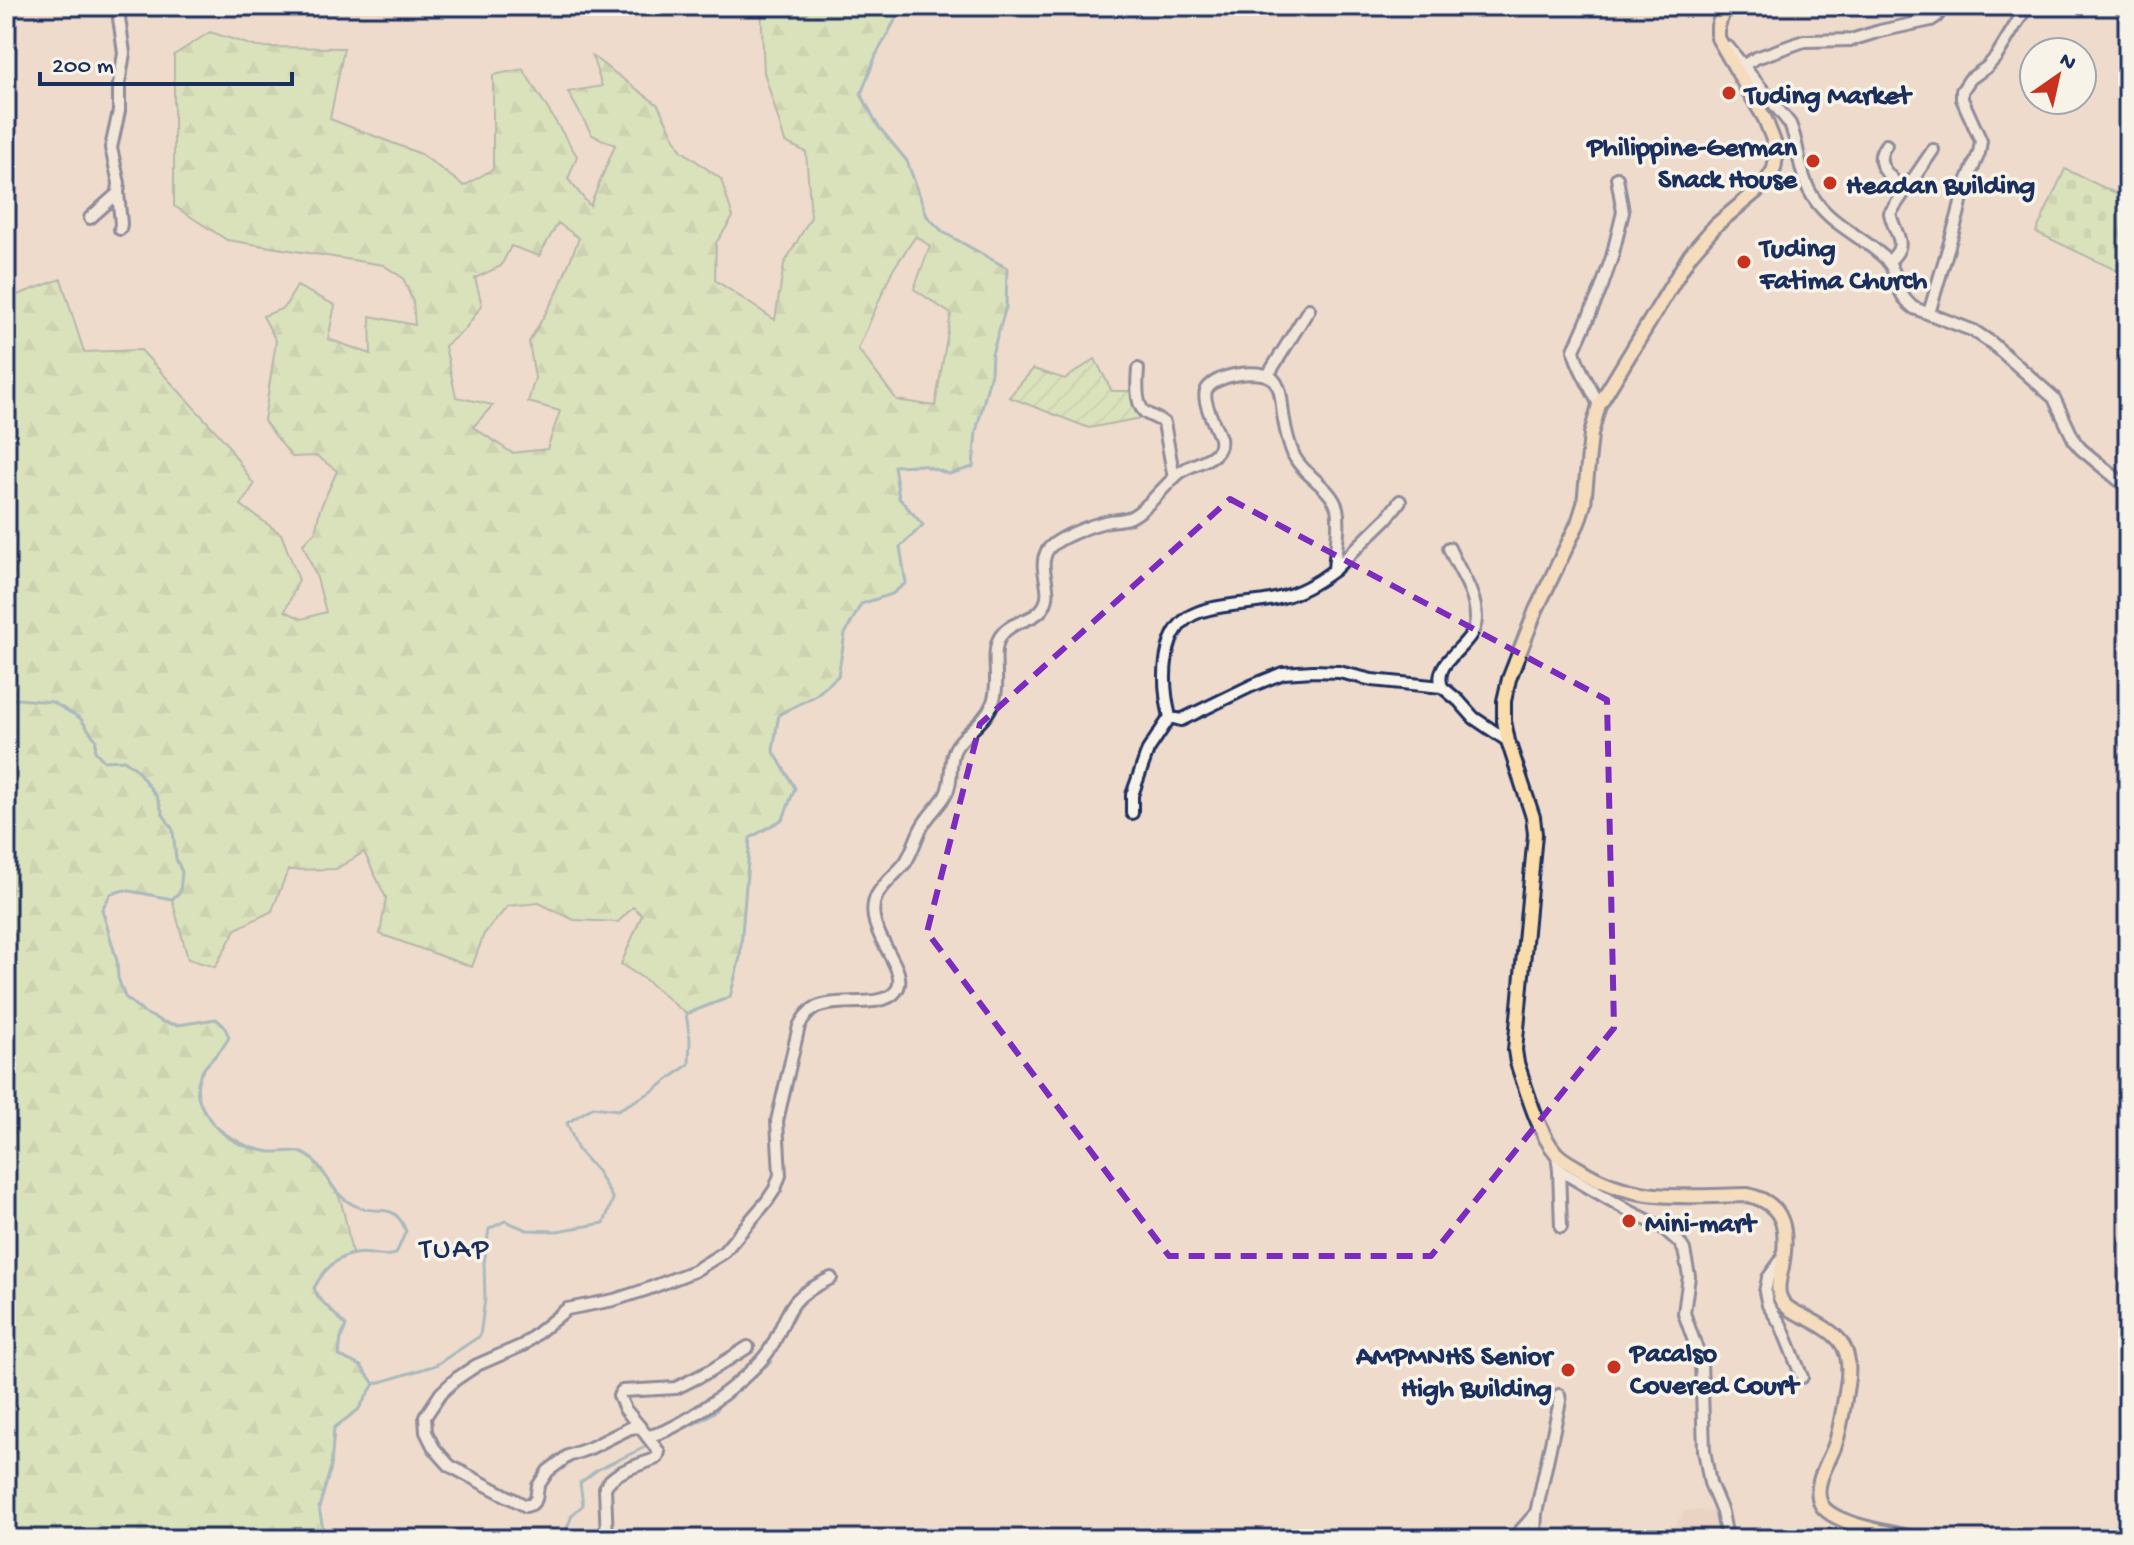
<svg xmlns="http://www.w3.org/2000/svg" width="2134" height="1545" font-family="'Gochi Hand',sans-serif">
<style>
.built{fill:#e7cab9}
.forest{fill:url(#forest-firs);stroke:#6e8c82;stroke-width:2;fill-rule:evenodd}
.cemetery{fill:url(#cemetery-stones);stroke:#6e8c82;stroke-width:2}
.garden{fill:url(#garden-furrows);stroke:#6e8c82;stroke-width:2}
.lines{fill:none;stroke-linecap:round;stroke-linejoin:round}
.stream{stroke:#5991ab;stroke-width:3}
.minor-casing{stroke:#1b2f5e;stroke-width:16}
.major-casing{stroke:#1b2f5e;stroke-width:18}
.minor{stroke:#f7f3e8;stroke-width:10}
.major{stroke:#faddab;stroke-width:12}
.marked{fill:none;stroke:#7b2cbf;stroke-width:6;stroke-dasharray:16 10;stroke-linejoin:round}
.poi-dot{fill:#c8321e;stroke:#f7f3e8;stroke-width:3}
.labels{text-anchor:middle;stroke-width:7;stroke-linejoin:round;paint-order:stroke}
.poi-label{font-size:28px;font-weight:bold;fill:#1b2f5e;stroke:#f7f3e8;text-anchor:start}
.neighbourhood-label{font-size:30px;letter-spacing:2px;fill:#1b2f5e;stroke:#f7f3e8}
</style>
<defs>
<pattern id="forest-firs" width="22" height="20" patternUnits="userSpaceOnUse" patternTransform="scale(2)"><rect width="22" height="20" fill="#c1eaa6"/><path d="M5 1l3.5 6h-7zM16 11l3.5 6h-7z" fill="#a5c991"/></pattern>
<pattern id="cemetery-stones" width="16" height="16" patternUnits="userSpaceOnUse" patternTransform="scale(2)"><rect width="16" height="16" fill="#c1eaa6"/><path d="M2 7V4a2 2 0 0 1 4 0v3zM10 15v-3a2 2 0 0 1 4 0v3z" fill="#a5c991"/></pattern>
<pattern id="garden-furrows" width="10" height="10" patternUnits="userSpaceOnUse" patternTransform="scale(2)"><rect width="10" height="10" fill="#c1eaa6"/><path d="M-1 1l2-2M0 10L10 0M9 11l2-2" fill="none" stroke="#a5c991"/></pattern>
</defs>
<rect width="100%" height="100%" fill="#eedbcc"/>
<filter id="ink" filterUnits="userSpaceOnUse"><feTurbulence type="fractalNoise" baseFrequency=".0125" numOctaves="2"/><feDisplacementMap in="SourceGraphic" scale="16" xChannelSelector="R" yChannelSelector="G"/><feConvolveMatrix kernelMatrix="1 2 1 2 8 2 1 2 1" color-interpolation-filters="sRGB"/></filter>
<g filter="url(#ink)">
<path class="built" d="M 1686,1510 L 1716,1512 L 1722,1539 L 1672,1539 L 1677,1522 Z"/>
<path class="forest" d="M 761,6 L 849,6 L 898,14 L 876,55 L 861,94 L 878,126 L 907,161 L 927,217 L 943,232 L 1007,268 L 1006,307 L 992,354 L 991,373 L 976,432 L 973,467 L 949,474 L 922,465 L 894,466 L 899,498 L 923,525 L 900,547 L 906,583 L 892,594 L 861,604 L 845,634 L 838,676 L 815,696 L 779,715 L 773,750 L 795,788 L 783,819 L 750,838 L 740,957 L 730,997 L 686,1014 L 647,981 L 621,964 L 642,915 L 633,907 L 618,922 L 574,920 L 539,903 L 508,906 L 484,934 L 472,967 L 380,934 L 386,898 L 364,852 L 336,869 L 288,870 L 272,911 L 236,929 L 215,967 L 188,959 L 172,899 L 125,890 L 111,894 L 102,909 L 117,961 L 118,978 L 125,997 L 143,1012 L 163,1022 L 178,1025 L 216,1019 L 224,1026 L 229,1037 C 222,1054 202,1063 198,1082 C 191,1119 240,1148 271,1152 C 282,1153 296,1148 307,1155 C 317,1162 336,1188 340,1199 C 346,1217 348,1236 352,1253 C 334,1261 323,1270 314,1288 L 318,1297 L 346,1326 L 341,1338 L 339,1355 L 361,1366 L 374,1384 L 358,1410 L 334,1428 L 331,1467 L 319,1508 L 325,1539 L 6,1539 L 6,299 L 61,279 L 84,352 L 141,350 L 225,441 L 254,485 L 241,505 L 281,534 L 299,580 L 285,611 L 302,619 L 326,612 L 317,578 L 303,544 L 315,532 L 320,509 L 337,471 L 317,456 L 292,457 L 264,421 L 276,341 L 263,316 L 284,308 L 297,286 L 335,305 L 328,339 L 371,354 L 370,316 L 415,325 L 413,302 L 403,278 L 383,265 L 227,240 L 174,206 L 174,55 L 210,32 L 257,47 L 344,48 L 330,119 L 421,154 L 464,186 L 493,169 L 493,75 L 523,69 L 577,156 L 568,179 L 590,206 L 615,145 L 592,135 L 568,92 L 602,86 L 592,56 L 658,105 L 681,150 L 721,179 L 733,217 L 716,243 L 715,280 L 775,320 L 784,264 L 811,217 L 806,152 L 785,142 L 764,72 ZM 558,223 L 579,238 L 557,293 L 529,342 L 535,378 L 528,402 L 560,411 L 547,449 L 512,453 L 473,427 L 493,405 L 456,397 L 445,346 L 465,329 L 482,305 L 475,278 L 501,266 L 511,246 L 539,256 ZM 916,236 L 930,246 L 914,289 L 951,314 L 935,406 L 897,400 L 858,349 L 892,271 Z"/>
<path class="cemetery" d="M 2065,169 L 2128,199 L 2128,276 L 2036,232 Z"/>
<path class="garden" d="M 1095,359 L 1112,391 L 1136,391 L 1141,418 L 1089,428 L 1009,397 L 1033,369 L 1065,379 Z"/>
<g class="lines">
<g class="stream">
<path d="M 6,698 L 52,702 L 80,718 L 96,740 L 95,751 L 104,761 L 124,760 L 136,769 L 157,797 L 163,814 L 173,830 L 176,859 L 182,872 L 180,892 L 172,899 L 124,890 L 111,894 L 102,909 L 117,961 L 118,978 L 125,997 L 143,1012 L 163,1022 L 178,1025 L 216,1019 L 224,1026 L 229,1037 C 222,1054 202,1063 198,1082 C 193,1106 219,1135 240,1144 C 249,1148 260,1150 270,1152 C 281,1153 295,1148 306,1155 C 327,1166 328,1194 356,1206 C 379,1217 393,1199 406,1231 L 396,1254 C 386,1257 381,1255 371,1254 C 344,1250 326,1265 314,1288 L 318,1297 L 346,1326 L 341,1338 L 339,1356 L 361,1366 L 374,1384"/>
<path d="M 750,1378 L 771,1362"/>
<path d="M 325,1539 L 319,1508 L 331,1467 L 334,1428 L 358,1410 L 374,1384 L 436,1365 L 480,1336 L 485,1299 L 484,1263 L 489,1229 L 505,1221 L 527,1230 L 557,1231 L 604,1223 L 613,1199 L 597,1171 L 578,1150 L 567,1123 L 593,1107 L 618,1110 L 653,1091 L 689,1064 L 690,1039 L 686,1014 L 730,997 L 740,957 L 750,838 L 783,819 L 795,788 L 773,750 L 779,714 L 815,696 L 838,676 L 845,634 L 861,604 L 892,594 L 906,583 L 900,547 L 923,525 L 899,498 L 894,466 L 922,465 L 949,474 L 973,467 L 976,432 L 991,373 L 992,354 L 1006,307 L 1007,268 L 943,232 L 927,216 L 907,161 L 878,126 L 861,94 L 876,55 L 903,6"/>
<path d="M 563,1539 L 572,1515 L 583,1505 L 580,1483 L 597,1470 L 704,1419 L 717,1410 L 719,1401"/>
</g>
<g class="minor-casing">
<g id="minor">
<path d="M 1728,47 L 1790,124 C 1799,145 1798,169 1809,190 C 1826,224 1862,235 1887,260 C 1900,275 1893,292 1914,308 L 1974,331 L 1992,343 L 2054,398 L 2075,442 L 2081,449 L 2128,488"/>
<path d="M 1742,66 L 1756,58 L 1804,41 L 1851,40 L 1880,31 L 1931,20 L 1937,16 L 1944,6"/>
<path d="M 1886,145 C 1871,165 1891,176 1904,191"/>
<path d="M 90,218 L 118,193"/>
<path d="M 120,229 L 121,224 L 118,193 L 119,183 L 111,148 L 119,111 L 119,84 L 124,53 L 119,18 L 121,6"/>
<path d="M 1888,262 C 1911,243 1894,235 1890,213 L 1933,150"/>
<path d="M 1929,313 L 1958,215 L 1964,189 L 1979,153 L 1981,141 L 1962,99 L 1962,91 L 1970,79 L 1987,67 L 1996,57 L 2027,6"/>
<path d="M 1138,369 C 1137,381 1135,406 1146,413 C 1152,417 1158,418 1164,423 L 1174,478"/>
<path d="M 1268,375 L 1309,309"/>
<path d="M 1599,405 C 1592,389 1576,365 1574,350 L 1601,289 L 1612,257 L 1623,212 L 1617,178"/>
<path d="M 1334,570 L 1387,518 L 1400,501"/>
<path d="M 1442,687 C 1431,659 1476,647 1476,618 C 1476,591 1459,572 1449,548"/>
<path d="M 1132,813 L 1132,795 L 1148,750 L 1170,717"/>
<path d="M 1557,1155 L 1559,1170 L 1631,1212 L 1662,1227 L 1679,1242 L 1684,1250 L 1689,1276 L 1684,1313 L 1701,1361 L 1704,1450 L 1710,1483 L 1722,1512 L 1727,1539"/>
<path d="M 1559,1170 L 1561,1227"/>
<path d="M 1782,1259 L 1768,1278 L 1765,1292 L 1768,1305 L 1781,1325 L 1802,1377"/>
<path d="M 640,1427 L 625,1409 L 619,1396 L 622,1391 L 676,1388 L 710,1371 L 748,1347"/>
<path d="M 647,1436 C 679,1432 750,1378 768,1352 C 779,1337 784,1315 795,1302 C 804,1291 818,1285 831,1278"/>
<path d="M 1535,1534 L 1536,1513 L 1560,1401 L 1559,1395"/>
<path d="M 607,1539 L 605,1488 C 612,1471 641,1465 657,1458 L 659,1452 L 640,1427 L 630,1428 L 590,1448 L 568,1456 L 548,1471 L 538,1486 L 536,1499 L 532,1504 L 526,1506 L 450,1466 L 434,1448 L 426,1432 L 425,1417 L 441,1393 L 456,1379 L 477,1365 L 523,1345 L 567,1309 L 614,1300 L 645,1290 L 694,1271 L 723,1253 L 767,1201 L 775,1189 L 780,1175 L 777,1121 L 799,1026 C 803,1019 807,1012 815,1008 C 836,997 883,1009 896,991 C 913,969 859,930 877,895 C 884,883 896,874 905,863 C 913,852 916,836 923,825 C 929,814 939,806 945,796 C 954,781 948,763 955,749 C 963,733 985,724 993,702 C 1001,682 990,653 1000,637 C 1010,620 1035,622 1044,606 C 1054,590 1038,570 1046,553 C 1051,539 1095,524 1109,521 C 1117,520 1126,520 1133,516 C 1151,506 1165,483 1182,471 C 1192,464 1206,462 1215,454 C 1220,449 1221,445 1220,438 C 1216,427 1202,402 1206,391 C 1212,375 1260,367 1273,379 C 1283,389 1281,407 1284,420 C 1286,433 1289,444 1294,456 C 1304,476 1331,487 1337,508 C 1341,526 1335,551 1334,570 C 1317,583 1300,593 1279,598 C 1253,605 1224,603 1199,612 C 1159,626 1162,684 1170,717 L 1181,720 L 1251,686 L 1283,673 L 1313,671 L 1339,672 L 1372,680 L 1442,687 L 1459,701 L 1474,718 L 1508,741"/>
<path d="M 1513,1539 L 1536,1513"/>
</g>
</g>
<g class="major-casing">
<path id="major" d="M 1725,6 L 1718,26 L 1718,38 L 1765,119 L 1774,142 L 1776,157 L 1774,169 L 1765,184 L 1716,225 L 1690,255 L 1599,405 L 1591,434 L 1584,504 L 1578,523 L 1536,610 L 1509,679 L 1504,701 L 1504,721 L 1508,741 L 1533,817 L 1535,834 L 1515,1050 L 1517,1063 C 1526,1088 1538,1133 1556,1153 C 1562,1160 1573,1165 1581,1170 C 1635,1204 1688,1196 1748,1195 C 1787,1204 1788,1233 1782,1267 C 1780,1277 1776,1288 1780,1297 C 1783,1307 1794,1312 1803,1316 C 1837,1333 1854,1344 1847,1385 C 1844,1405 1841,1427 1835,1445 C 1829,1462 1812,1485 1821,1504 C 1832,1525 1894,1533 1917,1539"/>
</g>
<use href="#minor" class="minor"/>
<use href="#major" class="major"/>
</g>
</g>
<path d="M0 0H2134V1545H0ZM 1230,499 L 1607,700 L 1614,1028 L 1431,1256 L 1169,1256 L 927,932 L 980,724 Z" fill="#eedbcc" fill-opacity=".55" fill-rule="evenodd"/>
<path class="marked" d="M 1230,499 L 1607,700 L 1614,1028 L 1431,1256 L 1169,1256 L 927,932 L 980,724 Z"/>
<g class="poi-dot">
<circle cx="1729" cy="93" r="8"/>
<circle cx="1813" cy="161" r="8"/>
<circle cx="1830" cy="183" r="8"/>
<circle cx="1744" cy="262" r="8"/>
<circle cx="1629" cy="1221" r="8"/>
<circle cx="1614" cy="1367" r="8"/>
<circle cx="1568" cy="1370" r="8"/>
</g>
<g class="labels">
<g class="poi-label">
<text x="1745" y="103">Tuding Market</text>
<text x="1797" y="155" text-anchor="end">Philippine-German<tspan x="1797" dy="32">Snack House</tspan></text>
<text x="1846" y="193">Headan Building</text>
<text x="1760" y="256">Tuding<tspan x="1760" dy="32">Fatima Church</tspan></text>
<text x="1645" y="1231">Mini-mart</text>
<text x="1630" y="1361">Pacalso<tspan x="1630" dy="32">Covered Court</tspan></text>
<text x="1552" y="1364" text-anchor="end">AMPMNHS Senior<tspan x="1552" dy="32">High Building</tspan></text>
</g>
<g class="neighbourhood-label">
<text x="455" y="1257">TUAP</text>
</g>
</g>
<rect width="2134" height="1545" fill="none" stroke="#f7f3e8" stroke-width="32"/>
<rect x="16" y="16" width="2102" height="1513" fill="none" stroke="#1b2f5e" stroke-width="3" filter="url(#ink)"/>
<g transform="translate(2058 76) rotate(34)"><circle r="38" fill="#f7f3e8" stroke="#9fa5b1" stroke-width="2"/>
<path d="M0-6L14 30L0 20L-14 30Z" fill="#c8321e"/>
<text y="-12" font-size="22" font-weight="bold" text-anchor="middle" fill="#1b2f5e">N</text>
</g>
<path d="M40 72v12h252v-12" fill="none" stroke="#1b2f5e" stroke-width="4"/>
<text x="52" y="72" font-size="24" fill="#1b2f5e" stroke="#f7f3e8" stroke-width="6" paint-order="stroke">200 m</text>
</svg>
